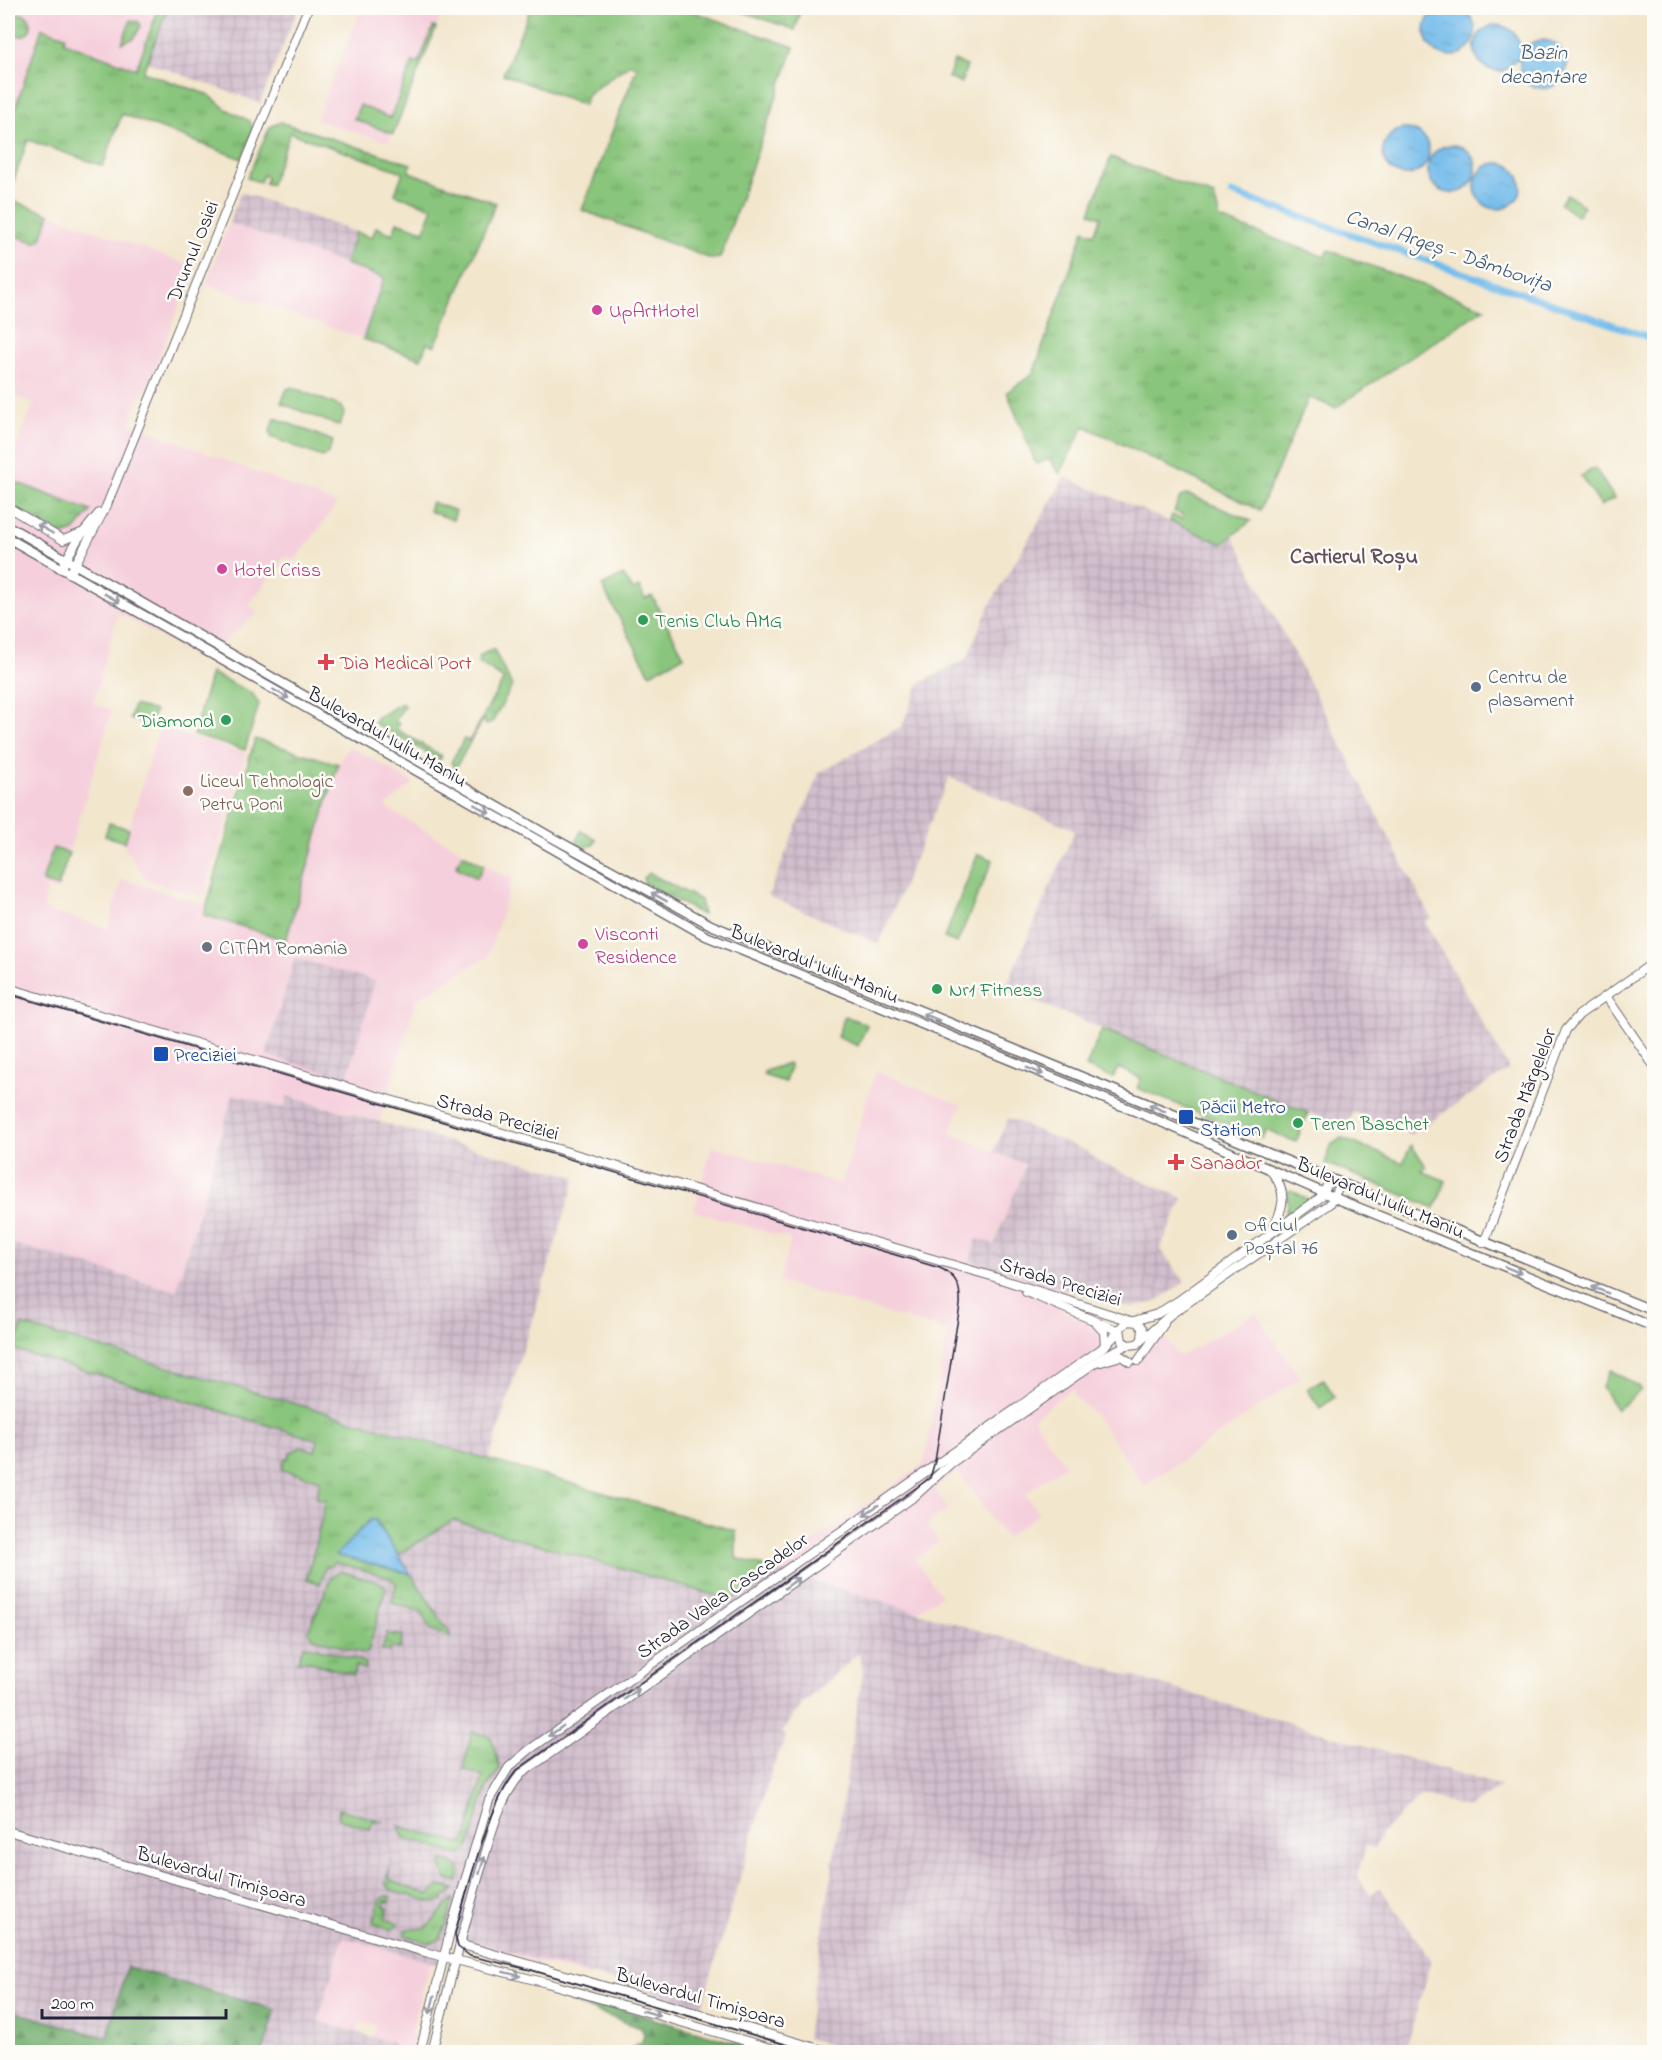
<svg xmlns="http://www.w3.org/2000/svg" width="1662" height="2060" font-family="'Indie Flower',sans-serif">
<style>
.built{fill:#f5cfdc}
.industrial{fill:url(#industrial-grid)}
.grass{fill:url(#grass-tufts);stroke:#56745b;stroke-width:1.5}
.forest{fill:url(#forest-firs);stroke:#486653;stroke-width:1.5}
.green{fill:#89c57b;stroke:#56745b;stroke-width:1.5}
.water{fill:url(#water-ripples);stroke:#4a6f93;stroke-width:1.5}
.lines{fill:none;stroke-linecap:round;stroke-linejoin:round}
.canal{stroke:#73bceb;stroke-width:7}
.secondary-casing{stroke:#6b676e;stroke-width:10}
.primary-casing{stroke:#6b676e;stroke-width:11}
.secondary{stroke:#fff;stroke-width:8}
.primary{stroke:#fff;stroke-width:8}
.tram{stroke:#22223b;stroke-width:1.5}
.oneway{stroke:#9c9ca7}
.hotel-dot{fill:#d1479c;stroke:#fdfcf7;stroke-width:2}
.leisure-dot{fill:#2e9e5b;stroke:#fdfcf7;stroke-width:2}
.health-dot{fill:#e0444e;stroke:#fdfcf7;stroke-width:2}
.service-dot{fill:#5c6f8a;stroke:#fdfcf7;stroke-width:2}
.education-dot{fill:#8d6e63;stroke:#fdfcf7;stroke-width:2}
.worship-dot{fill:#6b7280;stroke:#fdfcf7;stroke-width:2}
.transit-dot{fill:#1a4fb4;stroke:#fdfcf7;stroke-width:2}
.labels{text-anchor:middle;stroke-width:5;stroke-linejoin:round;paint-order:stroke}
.street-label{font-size:20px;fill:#22223b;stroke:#fdfcf7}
.hotel-label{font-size:20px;fill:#b23c85;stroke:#fdfcf7;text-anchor:start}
.leisure-label{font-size:20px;fill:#27864d;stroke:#fdfcf7;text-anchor:start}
.health-label{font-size:20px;fill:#be3a42;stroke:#fdfcf7;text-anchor:start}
.service-label{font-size:20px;fill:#4e5e75;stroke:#fdfcf7;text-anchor:start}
.education-label{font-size:20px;fill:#785e54;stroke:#fdfcf7;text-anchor:start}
.worship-label{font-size:20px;fill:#5b616d;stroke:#fdfcf7;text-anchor:start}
.transit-label{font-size:20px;fill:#164399;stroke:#fdfcf7;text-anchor:start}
.water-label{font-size:21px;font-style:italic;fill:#3e5879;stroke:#fdfcf7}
.quarter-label{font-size:22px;font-weight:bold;fill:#644e5c;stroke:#fdfcf7}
</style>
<defs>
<pattern id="industrial-grid" width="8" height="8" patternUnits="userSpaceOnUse" patternTransform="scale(1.5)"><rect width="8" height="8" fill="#d1bdcc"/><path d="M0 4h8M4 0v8" fill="none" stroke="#b3a2b0"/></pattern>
<pattern id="grass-tufts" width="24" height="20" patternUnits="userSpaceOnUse" patternTransform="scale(1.5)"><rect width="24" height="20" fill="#89c57b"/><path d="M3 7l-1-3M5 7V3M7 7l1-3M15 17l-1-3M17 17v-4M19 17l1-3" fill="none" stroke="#70a066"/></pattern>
<pattern id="forest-firs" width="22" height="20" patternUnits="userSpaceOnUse" patternTransform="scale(1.5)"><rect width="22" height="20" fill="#6eaa6b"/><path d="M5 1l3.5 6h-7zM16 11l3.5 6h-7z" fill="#5a8a59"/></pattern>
<pattern id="water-ripples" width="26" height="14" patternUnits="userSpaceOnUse" patternTransform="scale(1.5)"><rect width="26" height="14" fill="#73bceb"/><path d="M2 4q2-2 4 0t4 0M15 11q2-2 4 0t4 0" fill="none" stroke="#63a1ca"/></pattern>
</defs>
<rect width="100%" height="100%" fill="#fdfcf7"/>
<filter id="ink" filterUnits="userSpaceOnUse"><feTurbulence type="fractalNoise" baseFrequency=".0167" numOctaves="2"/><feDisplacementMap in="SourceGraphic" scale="12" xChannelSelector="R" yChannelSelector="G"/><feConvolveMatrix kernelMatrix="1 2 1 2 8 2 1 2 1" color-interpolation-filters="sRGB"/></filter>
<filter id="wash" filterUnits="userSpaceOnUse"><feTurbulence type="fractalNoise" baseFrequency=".008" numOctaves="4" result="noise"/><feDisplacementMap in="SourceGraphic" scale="24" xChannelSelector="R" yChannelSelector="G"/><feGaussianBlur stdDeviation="1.35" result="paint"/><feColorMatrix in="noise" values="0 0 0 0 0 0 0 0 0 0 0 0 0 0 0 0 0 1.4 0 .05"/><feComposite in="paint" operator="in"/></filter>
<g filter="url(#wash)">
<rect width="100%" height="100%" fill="#f2e6cc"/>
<g class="built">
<path d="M 8,8 L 159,8 L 136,69 L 63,42 L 65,37 L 42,28 L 8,130 Z"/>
<path d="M 361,8 L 444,8 L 389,142 L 316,120 Z"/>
<path d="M 50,214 L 194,267 L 147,389 L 139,398 L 130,423 L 337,504 L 295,561 L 284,557 L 249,605 L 257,613 L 201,660 L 118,613 L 93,704 L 112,710 L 57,891 L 48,889 L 43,909 L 108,928 L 122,879 L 207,905 L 204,915 L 286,940 L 338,764 L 349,746 L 414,783 L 385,807 L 499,873 L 513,877 L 488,956 L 416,1000 L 380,1121 L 288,1096 L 284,1108 L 233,1094 L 176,1291 L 8,1242 L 8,504 L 64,534 L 74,530 L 10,481 L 8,488 L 8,461 L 10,462 L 34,404 L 8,393 L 8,233 L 33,242 L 42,238 Z"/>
<path d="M 229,223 L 384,278 L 363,339 L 206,284 Z"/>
<path d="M 159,728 L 246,754 L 204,897 L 146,880 L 124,846 Z"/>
<path d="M 876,1071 L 961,1105 L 950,1133 L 1026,1165 L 993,1244 L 970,1261 L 1065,1289 L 1059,1309 L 1098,1328 L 1122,1363 L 1164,1336 L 1179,1357 L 1256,1313 L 1301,1378 L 1144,1486 L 1110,1435 L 1091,1411 L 1072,1394 L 1075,1392 L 1072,1388 L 1033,1418 L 1065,1465 L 1025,1494 L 1039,1514 L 1005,1538 L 958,1471 L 935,1488 L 948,1509 L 927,1524 L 939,1542 L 915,1559 L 941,1595 L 917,1612 L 810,1581 L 591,1977 L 353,1913 L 731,1600 L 924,1464 L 948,1331 L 779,1282 L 791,1239 L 694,1211 L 712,1146 L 841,1184 Z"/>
<path d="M 343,1937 L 431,1962 L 410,2034 L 415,2040 L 411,2052 L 390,2052 L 392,2043 L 373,2037 L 376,2026 L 360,2022 L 357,2033 L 318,2021 Z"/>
</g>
<g class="industrial">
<path d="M 168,8 L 298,8 L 260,103 L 147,62 Z"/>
<path d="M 241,192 L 356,232 L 345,264 L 229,223 Z"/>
<path d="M 1065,477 L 1222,544 L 1232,534 L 1431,918 L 1425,922 L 1509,1069 L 1410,1135 L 1353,1112 L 1346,1128 L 1005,989 L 1075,830 L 949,777 L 879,944 L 768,896 L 819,773 L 902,726 L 919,684 L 967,658 L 988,608 Z"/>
<path d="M 295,958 L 375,981 L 347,1078 L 266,1055 Z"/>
<path d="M 233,1094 L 284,1108 L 287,1096 L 576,1177 L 489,1460 L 736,1531 L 737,1558 L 1501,1786 L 1468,1808 L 1421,1795 L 1382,1833 L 1374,1848 L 1366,1846 L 1357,1875 L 1370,1895 L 1380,1888 L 1431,1959 L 1408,2043 L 1396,2052 L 853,2052 L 806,2038 L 863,1671 L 859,1653 L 801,1705 L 782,1733 L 786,1736 L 773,1766 L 702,2006 L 447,1934 L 438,1964 L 343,1937 L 318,2021 L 393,2043 L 390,2052 L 263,2052 L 275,2010 L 127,1967 L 107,2038 L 8,2010 L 8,1242 L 176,1291 Z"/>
<path d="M 1008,1118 L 1086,1151 L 1100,1162 L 1183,1198 L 1160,1249 L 1185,1282 L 1156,1302 L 1128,1308 L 970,1261 L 976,1239 L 994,1244 L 1026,1165 L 994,1152 Z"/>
</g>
<g class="grass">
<path d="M 159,8 L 168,8 L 143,72 L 209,95 L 226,109 L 250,121 L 253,130 L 242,159 L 122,114 L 103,166 L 28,140 L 8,197 L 8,130 L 42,28 L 65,36 L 64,42 L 136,69 Z"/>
<path d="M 531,8 L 683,8 L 794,47 L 720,258 L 711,259 L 582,210 L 637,67 L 630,64 L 588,94 L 584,105 L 503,74 Z"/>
<path d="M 732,8 L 801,8 L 795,30 Z"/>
<circle cx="20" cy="25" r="11"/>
<path d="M 131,20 L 139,22 L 141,26 L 134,38 L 122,43 Z"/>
<path d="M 433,27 L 436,28 L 393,134 L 354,119 L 360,105 L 390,118 L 413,62 L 418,64 Z"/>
<path d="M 280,122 L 411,164 L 409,172 L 496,203 L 435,346 L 427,343 L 421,359 L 363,339 L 384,278 L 345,264 L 356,232 L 372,238 L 376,227 L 393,234 L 397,222 L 424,231 L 433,208 L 395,194 L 403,172 L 290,133 L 271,184 L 265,184 L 267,177 L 263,175 L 260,182 L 247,178 L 270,127 Z"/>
<path d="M 1111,157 L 1214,196 L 1220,219 L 1325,257 L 1328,250 L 1485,308 L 1335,408 L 1309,397 L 1260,510 L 1084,426 L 1060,474 L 1049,459 L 1036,464 L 1007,392 L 1033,374 L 1084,230 L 1094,234 L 1101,217 L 1090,213 Z"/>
<path d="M 8,199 L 50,214 L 40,241 L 33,242 L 8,233 Z"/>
<path d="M 10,480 L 91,511 L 74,531 L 62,535 L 8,504 Z"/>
<path d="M 493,648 L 512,686 L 493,721 L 486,725 L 483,719 L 455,769 L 451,762 L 464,739 L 469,741 L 504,679 L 478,662 L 480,656 Z"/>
<path d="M 402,703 L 404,706 L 395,721 L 399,724 L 396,729 L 442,756 L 440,760 L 374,723 L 376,718 Z"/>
<path d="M 255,739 L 338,764 L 286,940 L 204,915 Z"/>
<path d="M 581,831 L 596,839 L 593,845 L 584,847 L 575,844 Z"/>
<path d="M 649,873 L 700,900 L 703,915 L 645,884 L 643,878 Z"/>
<path d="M 22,1325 L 736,1531 L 736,1558 L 774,1569 L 731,1600 L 453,1520 L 398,1555 L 376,1520 L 370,1520 L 336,1555 L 411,1574 L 452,1637 L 432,1631 L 420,1611 L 392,1603 L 396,1584 L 391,1578 L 335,1562 L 328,1567 L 326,1566 L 320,1584 L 307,1579 L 326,1501 L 316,1498 L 321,1480 L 282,1470 L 285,1458 L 288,1459 L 290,1453 L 301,1447 L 315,1451 L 318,1440 L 15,1350 Z"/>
<path d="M 340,1571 L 383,1584 L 386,1587 L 368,1652 L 363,1653 L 314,1638 L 308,1631 L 331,1578 Z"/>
<path d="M 387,1633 L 394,1637 L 395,1634 L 403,1636 L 400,1649 L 391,1647 L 390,1652 L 382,1650 Z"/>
<path d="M 304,1645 L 359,1660 L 366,1665 L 366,1670 L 356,1666 L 353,1675 L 304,1660 L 297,1662 Z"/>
<path d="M 472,1732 L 491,1737 L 500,1768 L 486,1789 L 468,1850 L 459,1855 L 404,1838 L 399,1826 L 464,1844 L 483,1777 L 463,1769 Z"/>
<path d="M 339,1809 L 384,1822 L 373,1821 L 370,1829 L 338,1819 Z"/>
<path d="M 392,1860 L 388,1874 L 391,1881 L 429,1895 L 440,1886 L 454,1889 L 441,1901 L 435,1903 L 391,1890 L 385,1883 Z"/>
<path d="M 443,1860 L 460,1867 L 458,1882 L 445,1878 L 441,1863 Z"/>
<path d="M 386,1896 L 391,1897 L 390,1902 L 385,1901 L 384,1906 L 388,1908 L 385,1919 L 399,1923 L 392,1930 L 373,1923 L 380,1900 Z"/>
<path d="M 454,1898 L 446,1926 L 439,1940 L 429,1943 L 405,1935 L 405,1930 L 426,1928 Z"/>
</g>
<g class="forest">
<path d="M 127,1967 L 276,2010 L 263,2052 L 8,2052 L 8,2010 L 107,2038 Z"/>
<path d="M 569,1994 L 767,2052 L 631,2052 L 633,2047 L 642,2042 L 644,2034 L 641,2028 L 570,2002 Z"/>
</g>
<g class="green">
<path d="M 954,61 L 967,66 L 961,83 L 948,78 Z"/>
<path d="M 1567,194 L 1584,206 L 1577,216 L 1560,204 Z"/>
<path d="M 292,387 L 342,407 L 344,414 L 339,426 L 281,403 L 287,389 Z"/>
<path d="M 275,418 L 333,441 L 327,455 L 322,457 L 271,437 L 270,430 Z"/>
<path d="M 1595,468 L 1614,498 L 1601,506 L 1581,476 Z"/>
<path d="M 1187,495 L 1190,495 L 1251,521 L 1222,544 L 1170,521 L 1172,515 L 1182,519 L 1183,515 L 1174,511 L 1180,497 Z"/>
<path d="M 432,502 L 456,511 L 453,520 L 429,511 Z"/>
<path d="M 623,575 L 633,590 L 639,587 L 645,599 L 652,596 L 684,656 L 650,674 L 602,586 Z"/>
<path d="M 211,673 L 252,693 L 259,704 L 245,750 L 193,735 Z"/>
<path d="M 134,705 L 155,711 L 150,725 L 130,719 Z"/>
<path d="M 109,823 L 129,829 L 125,842 L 105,836 Z"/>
<path d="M 53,848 L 69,853 L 58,887 L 42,882 Z"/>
<path d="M 463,854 L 484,865 L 477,878 L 456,867 Z"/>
<path d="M 978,854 L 993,860 L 957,943 L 944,938 Z"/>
<path d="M 845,1016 L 867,1025 L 858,1046 L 837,1037 Z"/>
<path d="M 1102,1029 L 1308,1113 L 1296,1142 L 1266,1130 L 1262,1138 L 1137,1088 L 1141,1078 L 1118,1068 L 1113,1078 L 1086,1067 Z"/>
<path d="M 788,1063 L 790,1067 L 785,1082 L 763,1075 L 765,1071 Z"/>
<path d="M 1342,1138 L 1403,1163 L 1411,1145 L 1427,1167 L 1422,1171 L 1446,1181 L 1435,1208 L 1325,1163 L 1332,1144 Z"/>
<path d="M 1291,1190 L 1309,1200 L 1283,1219 L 1288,1206 L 1288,1192 Z"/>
<path d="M 1610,1370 L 1640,1387 L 1641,1390 L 1617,1410 L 1602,1387 Z"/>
<path d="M 1323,1379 L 1335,1397 L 1320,1408 L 1307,1389 Z"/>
</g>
<g class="water">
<circle cx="1450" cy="31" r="25"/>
<path d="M 1493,25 C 1511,25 1521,36 1520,54 C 1529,41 1540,37 1555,43 C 1586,69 1549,107 1522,78 L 1519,58 L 1504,71 C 1472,74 1463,35 1493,25 Z"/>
<circle cx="1406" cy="152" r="23"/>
<circle cx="1452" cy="169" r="24"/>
<circle cx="1498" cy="186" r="23"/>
<path d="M 370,1520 L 375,1520 L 411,1574 L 336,1555 Z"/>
</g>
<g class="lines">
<path class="canal" d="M 1232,193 L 1654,339"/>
</g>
</g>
<g filter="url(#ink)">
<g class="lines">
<g class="secondary-casing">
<g id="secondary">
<path d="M 8,507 L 63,540 L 84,532"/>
<path d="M 61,569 L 78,539 L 99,513"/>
<path d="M 70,574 L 106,507 L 308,8"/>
<path d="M 8,988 L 991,1276 L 1131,1321"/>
<path d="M 1606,996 L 1654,1066"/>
<path d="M 1270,1170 C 1289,1192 1284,1208 1271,1232"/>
<path d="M 1484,1243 L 1566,1030 L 1579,1015 L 1654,962"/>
<path d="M 1026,1292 L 1119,1331"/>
<path d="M 1094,1321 L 1104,1332 L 1105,1346"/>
<path d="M 1134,1321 L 1157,1314 L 1178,1301 L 1321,1197 L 1330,1180"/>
<path d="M 1142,1339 L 1143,1329 L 1137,1322 L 1128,1321 L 1120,1328 L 1122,1341 L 1128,1345 L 1137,1344 L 1170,1315 L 1330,1204 L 1340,1184"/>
<path d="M 1138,1361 L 1164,1324"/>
<path d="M 1101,1362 L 1121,1356 L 1130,1362"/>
<path d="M 8,1831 L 428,1953 L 547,1983 L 784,2052"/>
<path d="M 460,1941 L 466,1946 L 830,2052"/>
<path d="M 420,2052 L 451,1928 L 489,1800 L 509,1767 L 529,1750 C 720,1617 911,1484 1101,1349 L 1119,1332"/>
<path d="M 432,2052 C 447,1993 462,1934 479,1875 C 490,1840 497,1802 521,1774 L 915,1496 L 950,1464 L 1106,1355 L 1127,1345"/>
</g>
</g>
<g class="primary-casing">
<g id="primary">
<path d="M 8,526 L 551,837 L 711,925 L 1654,1311"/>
<path d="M 8,538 L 706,936 L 1159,1121 L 1345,1202 L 1654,1327"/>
</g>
</g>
<use href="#secondary" class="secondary"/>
<use href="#primary" class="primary"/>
<path class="tram" d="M 8,994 L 940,1268 C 957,1276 961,1287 960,1305 L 935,1461 L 930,1478 L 517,1770 C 490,1800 467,1891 455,1934 L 458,1947 L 470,1956 L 531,1970 L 811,2052"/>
</g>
<defs><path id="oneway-shaft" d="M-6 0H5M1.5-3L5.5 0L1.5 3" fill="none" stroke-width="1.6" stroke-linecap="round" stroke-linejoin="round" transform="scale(1.5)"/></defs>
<g class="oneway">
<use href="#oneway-shaft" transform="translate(45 529) rotate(-150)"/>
<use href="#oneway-shaft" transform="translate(112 598) rotate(29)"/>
<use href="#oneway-shaft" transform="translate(281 694) rotate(30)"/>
<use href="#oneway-shaft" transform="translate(482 809) rotate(30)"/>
<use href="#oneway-shaft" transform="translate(659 897) rotate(-151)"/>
<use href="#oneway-shaft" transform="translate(931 1017) rotate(-158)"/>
<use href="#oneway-shaft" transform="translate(1035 1071) rotate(22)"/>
<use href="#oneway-shaft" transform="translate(1157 1108) rotate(-158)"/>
<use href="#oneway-shaft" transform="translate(1513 1270) rotate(22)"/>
<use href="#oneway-shaft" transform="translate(1600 1290) rotate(-158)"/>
<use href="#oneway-shaft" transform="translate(871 1510) rotate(146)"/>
<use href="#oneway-shaft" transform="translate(792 1583) rotate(-36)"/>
<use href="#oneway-shaft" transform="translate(632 1694) rotate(-35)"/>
<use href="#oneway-shaft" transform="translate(556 1731) rotate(145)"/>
<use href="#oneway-shaft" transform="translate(482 1865) rotate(-73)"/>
<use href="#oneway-shaft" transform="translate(512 1974) rotate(14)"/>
<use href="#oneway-shaft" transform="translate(432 2005) rotate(104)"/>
<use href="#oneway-shaft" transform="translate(651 2013) rotate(16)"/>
</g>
</g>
<g class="hotel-dot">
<circle cx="597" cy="310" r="6"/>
<circle cx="222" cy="569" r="6"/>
<circle cx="583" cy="944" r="6"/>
</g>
<g class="leisure-dot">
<circle cx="643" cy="620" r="6"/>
<circle cx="226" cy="720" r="6"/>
<circle cx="937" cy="989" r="6"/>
<circle cx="1298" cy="1123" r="6"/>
</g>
<g class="health-dot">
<path d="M323 653h6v6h6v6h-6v6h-6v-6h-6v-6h6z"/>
<path d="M1173 1153h6v6h6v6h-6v6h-6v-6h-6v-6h6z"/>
</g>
<g class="service-dot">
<circle cx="1476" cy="687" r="6"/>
<circle cx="1232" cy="1235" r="6"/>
</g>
<circle class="education-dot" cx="188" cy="791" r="6"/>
<circle class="worship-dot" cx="207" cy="947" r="6"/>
<g class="transit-dot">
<rect x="153" y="1046" width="16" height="16" rx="3"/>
<rect x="1178" y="1109" width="16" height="16" rx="3"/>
</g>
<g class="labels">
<g class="street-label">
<text transform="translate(192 251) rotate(-68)" y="7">Drumul Osiei</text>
<text transform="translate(388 736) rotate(30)" y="7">Bulevardul Iuliu Maniu</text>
<text transform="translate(815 963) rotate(22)" y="7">Bulevardul Iuliu Maniu</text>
<text transform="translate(1524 1095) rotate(-69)" y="7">Strada Mărgelelor</text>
<text transform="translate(498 1116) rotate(16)" y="7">Strada Preciziei</text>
<text transform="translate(1381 1197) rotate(23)" y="7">Bulevardul Iuliu Maniu</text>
<text transform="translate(1061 1281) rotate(17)" y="7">Strada Preciziei</text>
<text transform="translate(722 1595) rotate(-35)" y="7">Strada Valea Cascadelor</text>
<text transform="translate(222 1876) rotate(16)" y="7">Bulevardul Timișoara</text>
<text transform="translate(701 1997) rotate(16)" y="7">Bulevardul Timișoara</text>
</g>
<g class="hotel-label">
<text x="609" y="317">UpArtHotel</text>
<text x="234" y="576">Hotel Criss</text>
<text x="595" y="940">Visconti<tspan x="595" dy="23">Residence</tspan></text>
</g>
<g class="leisure-label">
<text x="655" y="627">Tenis Club AMG</text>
<text x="214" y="727" text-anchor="end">Diamond</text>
<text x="949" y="996">Nr1 Fitness</text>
<text x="1310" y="1130">Teren Baschet</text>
</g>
<g class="health-label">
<text x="340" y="669">Dia Medical Port</text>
<text x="1190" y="1169">Sanador</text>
</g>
<g class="service-label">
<text x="1488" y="683">Centru de<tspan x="1488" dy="23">plasament</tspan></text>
<text x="1244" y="1231">Oficiul<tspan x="1244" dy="23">Poștal 76</tspan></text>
</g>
<g class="education-label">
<text x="200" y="787">Liceul Tehnologic<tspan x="200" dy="23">Petru Poni</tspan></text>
</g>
<g class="worship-label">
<text x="219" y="954">CITAM Romania</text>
</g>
<g class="transit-label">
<text x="174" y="1061">Preciziei</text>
<text x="1200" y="1113">Păcii Metro<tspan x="1200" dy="23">Station</tspan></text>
</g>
<g class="water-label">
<text x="1543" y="59">Bazin<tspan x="1543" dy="24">decantare</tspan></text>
<text transform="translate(1449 250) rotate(19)" y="7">Canal Argeș - Dâmbovița</text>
</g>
<g class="quarter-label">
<text x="1354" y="563">Cartierul Roșu</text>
</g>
</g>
<rect width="1662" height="2060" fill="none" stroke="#fdfcf7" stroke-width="30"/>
<path d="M42 2009v9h184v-9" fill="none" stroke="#22223b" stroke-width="3"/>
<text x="51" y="2009" font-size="18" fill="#22223b" stroke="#fdfcf7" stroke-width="4.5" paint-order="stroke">200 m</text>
</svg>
